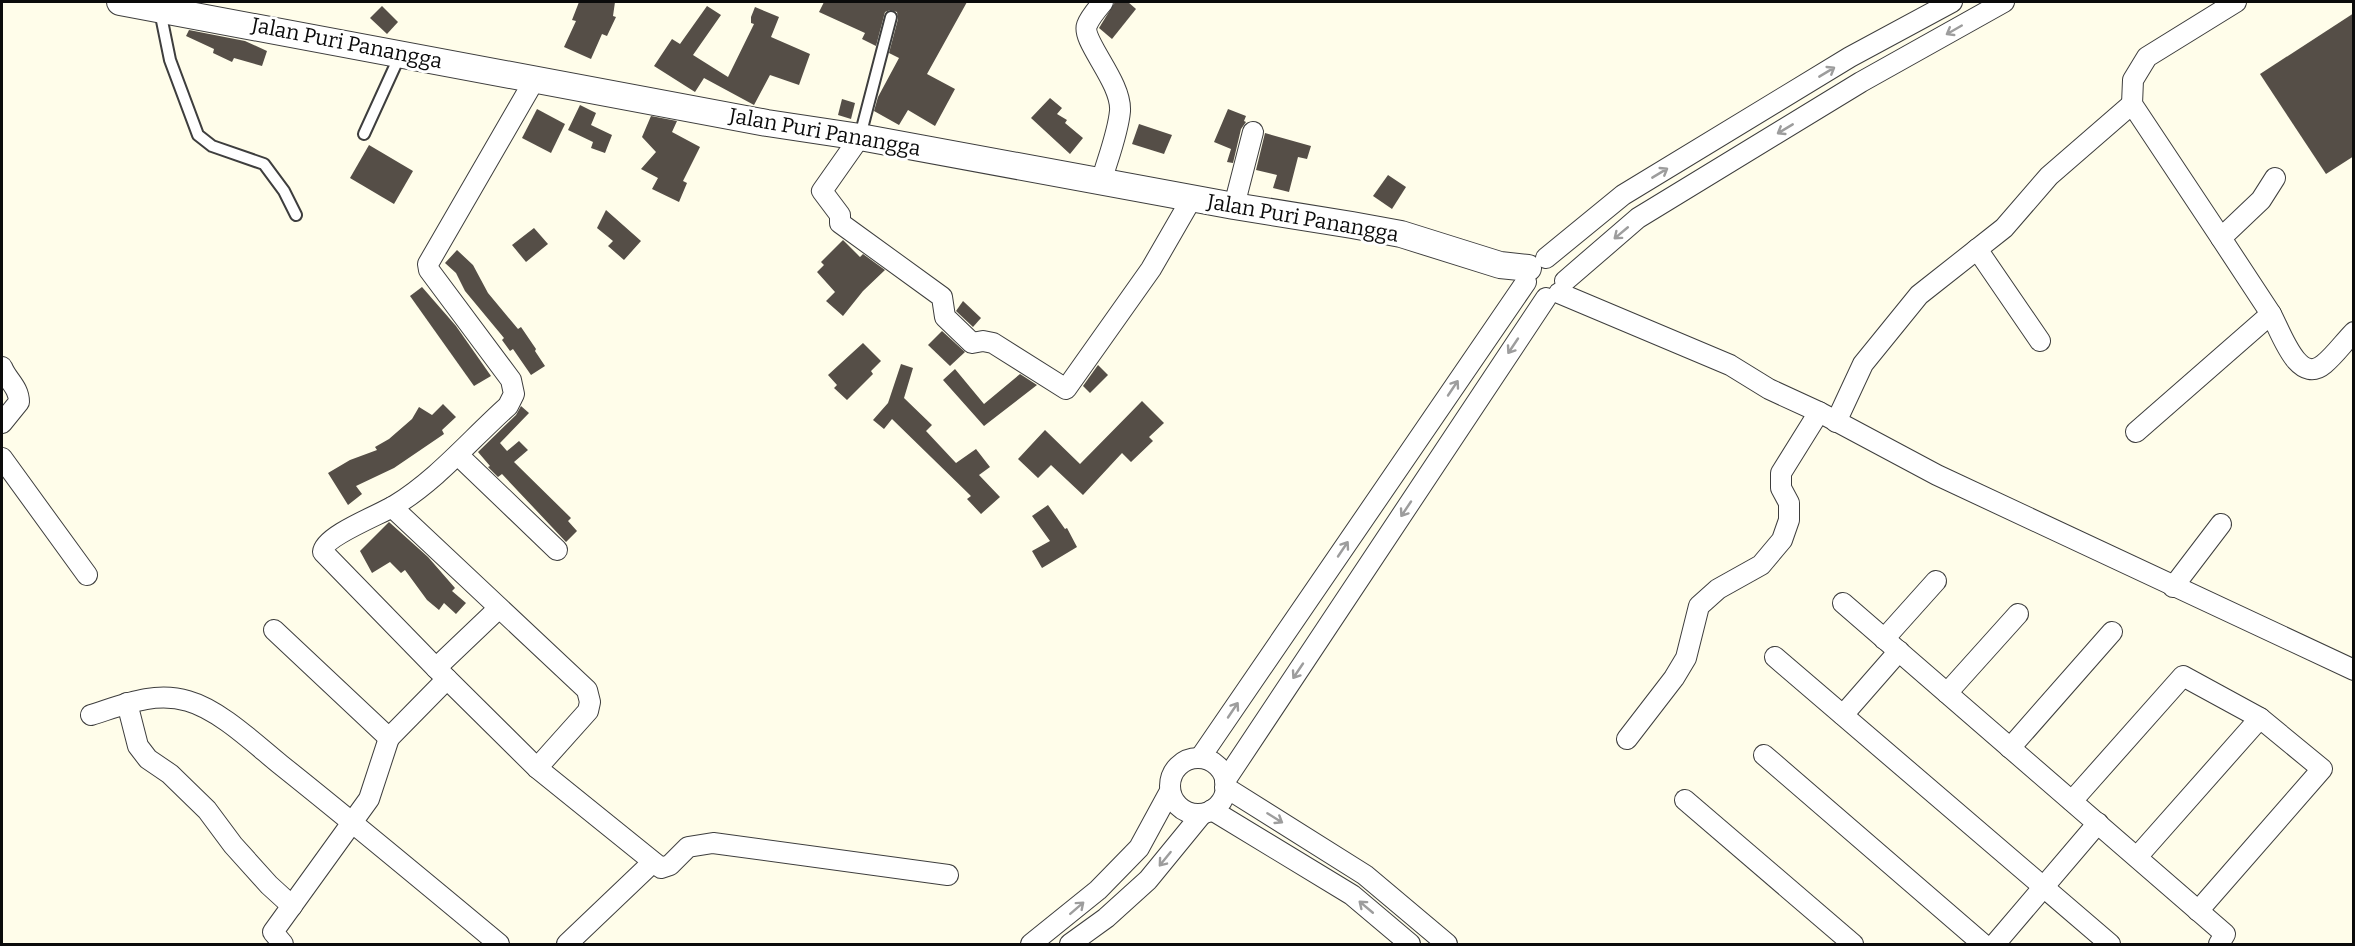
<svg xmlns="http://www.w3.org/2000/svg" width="2355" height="946" font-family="Bitter,serif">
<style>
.building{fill:#554e47}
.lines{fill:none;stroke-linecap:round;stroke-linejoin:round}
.service-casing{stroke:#3e3e3e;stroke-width:14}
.minor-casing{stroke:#3e3e3e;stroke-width:22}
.tertiary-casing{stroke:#3e3e3e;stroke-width:28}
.service{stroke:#fff;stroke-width:10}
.minor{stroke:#fff;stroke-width:20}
.tertiary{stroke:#fff;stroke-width:26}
.oneway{stroke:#9d9d9d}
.labels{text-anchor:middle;stroke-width:6;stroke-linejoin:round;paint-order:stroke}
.street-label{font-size:21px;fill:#0b0b0b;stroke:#fff}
</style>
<rect width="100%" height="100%" fill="#fffdea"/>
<g class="building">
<path d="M 579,2 L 615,2 L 613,16 L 616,17 L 607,36 L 602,34 L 591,59 L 564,47 L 576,21 L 572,20 Z"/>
<path d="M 824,2 L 967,2 L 927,74 L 955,89 L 935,126 L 908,110 L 899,125 L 874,111 L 878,97 L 899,58 L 889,53 L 898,19 L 897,12 L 890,10 L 885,12 L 876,46 L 862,39 L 865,33 L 819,12 Z"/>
<path d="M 1115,2 L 1128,2 L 1136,9 L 1112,39 L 1099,28 Z"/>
<path d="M 382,6 L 398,22 L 387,34 L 370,18 Z"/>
<path d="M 707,6 L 721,15 L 693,55 L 728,77 L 754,24 L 751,23 L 751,17 L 755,7 L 779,17 L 771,37 L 810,54 L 799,85 L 770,75 L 754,105 L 704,78 L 695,92 L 654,66 L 672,39 L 680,44 Z"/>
<path d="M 2354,13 L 2354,156 L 2326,174 L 2260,74 Z"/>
<path d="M 189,30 L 245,41 L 267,51 L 262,66 L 234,58 L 232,62 L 213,53 L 214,49 L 186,36 Z"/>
<path d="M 1050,98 L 1062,108 L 1057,114 L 1067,120 L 1065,123 L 1083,138 L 1070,154 L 1031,118 Z"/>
<path d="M 842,99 L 855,103 L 851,119 L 838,115 Z"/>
<path d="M 580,105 L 596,113 L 591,125 L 612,135 L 605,153 L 591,148 L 593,142 L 568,130 Z"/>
<path d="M 537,109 L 565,124 L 551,153 L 522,138 Z"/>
<path d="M 1228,109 L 1246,116 L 1244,121 L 1246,122 L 1241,129 L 1233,163 L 1227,162 L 1231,149 L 1214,142 Z"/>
<path d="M 651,116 L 677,121 L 672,132 L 700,147 L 683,181 L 687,183 L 679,202 L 652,189 L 658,178 L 641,169 L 656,152 L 642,137 Z"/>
<path d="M 1139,124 L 1172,135 L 1164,154 L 1132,144 Z"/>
<path d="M 1265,133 L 1311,146 L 1307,159 L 1298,157 L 1289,192 L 1273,188 L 1277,175 L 1256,170 Z"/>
<path d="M 369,145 L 413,171 L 394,204 L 350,178 Z"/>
<path d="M 1388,175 L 1406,187 L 1392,209 L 1373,196 Z"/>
<path d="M 606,210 L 641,241 L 624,260 L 608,246 L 613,241 L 597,228 Z"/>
<path d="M 534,228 L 548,244 L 526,262 L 512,245 Z"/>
<path d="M 843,240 L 860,257 L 863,254 L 885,270 L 863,291 L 843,316 L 826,301 L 835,292 L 817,272 L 824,265 L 821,262 Z"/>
<path d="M 457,250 L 473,265 L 488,293 L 518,329 L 521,327 L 536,349 L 535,351 L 545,366 L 531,375 L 513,349 L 510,351 L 502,340 L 504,338 L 465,291 L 456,273 L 445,263 Z"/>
<path d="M 422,287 L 456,326 L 491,376 L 474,386 L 410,296 Z"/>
<path d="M 963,301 L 981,318 L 973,327 L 956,311 Z"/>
<path d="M 942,331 L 965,352 L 950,366 L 928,345 Z"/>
<path d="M 863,343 L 881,361 L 871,371 L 873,374 L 847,400 L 834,388 L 837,385 L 828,375 Z"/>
<path d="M 901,364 L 913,368 L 904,398 L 932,425 L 926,431 L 956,463 L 976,449 L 990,467 L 979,475 L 1000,497 L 981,514 L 967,499 L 971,496 L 892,419 L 884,429 L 873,420 L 888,403 Z"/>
<path d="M 1098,365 L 1108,375 L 1090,393 L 1083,386 Z"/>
<path d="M 955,369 L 984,404 L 1020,374 L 1037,385 L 984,426 L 943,380 Z"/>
<path d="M 1142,401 L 1164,423 L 1149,437 L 1153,441 L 1131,462 L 1122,453 L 1083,495 L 1051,465 L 1038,478 L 1018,459 L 1045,430 L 1080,464 Z"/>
<path d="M 443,404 L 456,417 L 442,430 L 444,434 L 394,468 L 356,486 L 362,494 L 348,505 L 328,473 L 350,460 L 377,450 L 375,447 L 389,439 L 412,419 L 419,407 L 432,415 Z"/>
<path d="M 521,406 L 529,413 L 500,443 L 507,451 L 519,441 L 528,450 L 514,462 L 571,518 L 568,521 L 577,531 L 566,542 L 502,474 L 498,477 L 488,467 L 490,466 L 478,452 L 516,415 Z"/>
<path d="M 1048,505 L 1065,529 L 1067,528 L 1077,547 L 1042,568 L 1032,551 L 1050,541 L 1032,516 Z"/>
<path d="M 389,522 L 428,557 L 455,588 L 452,591 L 466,603 L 456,614 L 444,603 L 439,610 L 427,600 L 405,570 L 401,573 L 390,562 L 372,573 L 360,551 Z"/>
</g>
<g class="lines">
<g class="service-casing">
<g id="service">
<path d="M 160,11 L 170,60 L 198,135 L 212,146 L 264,164 L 284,191 L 296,215"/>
<path d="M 364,134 L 401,53"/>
<path d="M 860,136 L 891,17"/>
</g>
</g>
<g class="minor-casing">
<g id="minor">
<path d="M 2236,2 L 2147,57 L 2133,80 L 2132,104 L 2221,238 L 2261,200 L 2275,178"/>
<path d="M 535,79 L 428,264 L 429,270 L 511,380 L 514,394 L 508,406 C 470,440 438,479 394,506 C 379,515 324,536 323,552 L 436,668 L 537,768 L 661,868 L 670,865 L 688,847 L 713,843 L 948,875"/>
<path d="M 860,137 L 822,191 L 840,215 L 840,223 L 942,297 L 945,317 L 972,343 L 983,341 L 993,343 L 1066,389 L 1151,269 L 1192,198"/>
<path d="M 1102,179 C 1108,158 1118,133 1120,111 C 1122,82 1081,41 1087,25 C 1090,17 1098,8 1103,2"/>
<path d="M 1234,206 L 1253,132"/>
<path d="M 2221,238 L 2271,314"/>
<path d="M 1977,249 L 2040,341"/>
<path d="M 1546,258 L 1623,195 L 1850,57 L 1952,2"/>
<path d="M 1565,281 L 1638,218 L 1861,82 L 2004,2"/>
<path d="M 1559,293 L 1730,365 L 1769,389 L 1819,412 L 1937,475 L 2354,670"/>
<path d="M 2,367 C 7,380 19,387 19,402 L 2,423"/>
<path d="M 1836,422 L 1863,364 L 1919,295 L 2004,228 L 2049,176 L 2132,104"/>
<path d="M 2136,432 L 2271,314 C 2281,332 2298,386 2324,364 C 2335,355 2344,342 2354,332"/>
<path d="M 458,455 L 557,550"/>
<path d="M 2,458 L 87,575"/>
<path d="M 392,507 L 587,690 L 590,702 L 588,711 L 537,768"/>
<path d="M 2173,587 L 2221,524"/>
<path d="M 1843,603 L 2225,934 L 2219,944"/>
<path d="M 274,630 L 389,738 L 447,679"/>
<path d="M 1884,639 L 1936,581"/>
<path d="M 1775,657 L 2110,944"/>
<path d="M 436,668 L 499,608"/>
<path d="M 1947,693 L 2018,614"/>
<path d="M 127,703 L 138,746 L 148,759 L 170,774 L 207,810 L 233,845 L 269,885 L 292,906"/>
<path d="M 91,715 C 123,705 154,691 188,701 C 220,710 255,744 281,765 C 355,824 427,884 499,944"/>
<path d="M 1843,715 L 1899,651"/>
<path d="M 1627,739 L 1674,678 L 1686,658 L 1699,606 L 1718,589 L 1761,565 L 1782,540 L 1789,520 L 1789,503 L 1781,488 L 1781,473 L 1819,412"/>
<path d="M 2010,748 L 2112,632"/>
<path d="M 1764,755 L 1983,944"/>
<path d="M 1200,758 L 1526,282"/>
<circle cx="1198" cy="786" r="28"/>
<path d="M 1225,781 L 1546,298"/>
<path d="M 1225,787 L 1365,875 L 1447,944"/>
<path d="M 1685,800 L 1853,944"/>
<path d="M 2072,801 L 2183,676 L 2260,718 L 2322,769 L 2198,911"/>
<path d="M 1212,810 L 1352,895 L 1410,944"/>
<path d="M 2137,857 L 2260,718"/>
<path d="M 283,944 L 273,932 L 369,799 L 389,738"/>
<path d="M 567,944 L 652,863"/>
<path d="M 1031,944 L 1098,890 L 1139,848 L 1170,791"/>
<path d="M 1070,944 L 1106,918 L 1148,880 L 1202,814"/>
<path d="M 1995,944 L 2098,823"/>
</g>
</g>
<g class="tertiary-casing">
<path id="tertiary" d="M 120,2 L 767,123 L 860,137 L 1234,206 L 1352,225 L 1401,234 L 1500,265 L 1528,268"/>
</g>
<use href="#service" class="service"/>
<use href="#minor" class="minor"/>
<use href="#tertiary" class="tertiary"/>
</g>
<defs><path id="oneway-shaft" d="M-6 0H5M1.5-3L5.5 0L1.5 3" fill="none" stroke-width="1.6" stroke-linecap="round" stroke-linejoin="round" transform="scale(1.5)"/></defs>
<g class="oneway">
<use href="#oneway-shaft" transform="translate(1954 30) rotate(150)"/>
<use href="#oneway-shaft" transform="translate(1827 72) rotate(-31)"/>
<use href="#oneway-shaft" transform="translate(1785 129) rotate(149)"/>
<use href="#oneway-shaft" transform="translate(1660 173) rotate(-31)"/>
<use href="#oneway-shaft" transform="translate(1621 233) rotate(140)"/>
<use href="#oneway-shaft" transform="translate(1513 346) rotate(124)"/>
<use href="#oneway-shaft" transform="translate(1453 388) rotate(-56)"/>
<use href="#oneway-shaft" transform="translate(1406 509) rotate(124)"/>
<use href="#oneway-shaft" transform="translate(1343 549) rotate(-56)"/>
<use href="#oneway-shaft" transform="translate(1298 671) rotate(124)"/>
<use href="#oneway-shaft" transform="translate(1233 710) rotate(-56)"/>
<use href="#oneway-shaft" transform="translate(1275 818) rotate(32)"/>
<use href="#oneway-shaft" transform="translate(1165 859) rotate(129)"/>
<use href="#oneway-shaft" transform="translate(1366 907) rotate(-140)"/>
<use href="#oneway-shaft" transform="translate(1077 908) rotate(-41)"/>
</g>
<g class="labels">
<g class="street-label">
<text transform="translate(347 43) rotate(11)" y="7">Jalan Puri Panangga</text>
<text transform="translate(825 132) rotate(10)" y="7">Jalan Puri Panangga</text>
<text transform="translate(1303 218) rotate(10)" y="7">Jalan Puri Panangga</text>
</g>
</g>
<rect width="2355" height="946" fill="none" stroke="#0b0b0b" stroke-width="6"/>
</svg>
